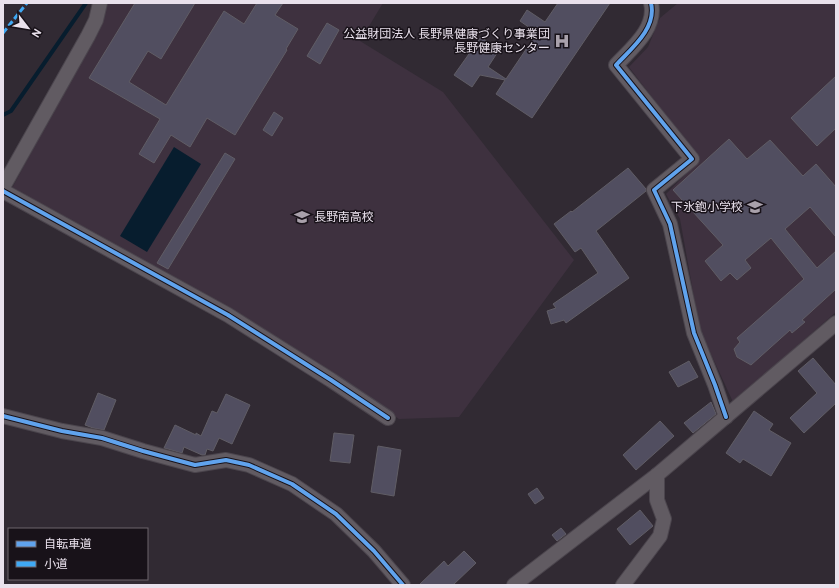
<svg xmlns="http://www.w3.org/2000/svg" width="839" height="588" font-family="Overpass,'Noto Sans JP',sans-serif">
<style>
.education{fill:#3e313f}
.water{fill:#071d2e}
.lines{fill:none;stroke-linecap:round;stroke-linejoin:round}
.stream{stroke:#071d2e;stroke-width:4}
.building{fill:#514e60;stroke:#605d65}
.street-casing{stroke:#4b454d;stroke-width:16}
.street{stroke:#615b62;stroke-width:14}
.quiet{stroke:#3fa9f5;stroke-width:3;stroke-dasharray:6 3;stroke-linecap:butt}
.cycleway-casing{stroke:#181219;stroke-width:6}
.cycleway{stroke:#60a3ed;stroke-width:4}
.labels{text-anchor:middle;stroke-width:3;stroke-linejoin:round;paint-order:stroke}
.poi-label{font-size:12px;fill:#e9e1ec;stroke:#181219;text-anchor:end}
</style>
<rect width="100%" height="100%" fill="#312a33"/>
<g class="education">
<path d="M 108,3 L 383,3 L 360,41 L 443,92 L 574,260 L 459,417 L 399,419 L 296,350 L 11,190 L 98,28 Z"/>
<path d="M 678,3 L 836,3 L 836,312 L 733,402 L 700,330 L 680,219 L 666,194 L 700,160 L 629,67 L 648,47 L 660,18 Z"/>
</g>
<path class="water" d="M 174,147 L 201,164 L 147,252 L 120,236 Z"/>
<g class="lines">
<path class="stream" d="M 3,115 L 11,111 L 86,3"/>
</g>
<g class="building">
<path d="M 135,3 L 195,3 L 161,59 L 148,51 L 129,82 L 166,105 L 224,11 L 244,24 L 257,3 L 283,3 L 275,15 L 298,29 L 286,49 L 287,50 L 235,135 L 207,118 L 190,147 L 171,135 L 154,163 L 139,154 L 160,119 L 89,78 Z"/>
<path d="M 558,3 L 610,3 L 532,118 L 496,94 L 505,80 L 480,75 L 472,87 L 454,75 L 481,37 L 499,50 L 488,67 L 506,79 L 537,33 L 520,21 L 527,10 L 545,22 Z"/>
<path d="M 327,23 L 339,30 L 320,64 L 307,56 Z"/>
<path d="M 836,76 L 836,128 L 817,146 L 791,118 Z"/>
<path d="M 274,112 L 283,118 L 272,136 L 263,130 Z"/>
<path d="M 729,139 L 747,159 L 770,140 L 803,176 L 816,164 L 836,187 L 836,237 L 810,207 L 785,229 L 817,268 L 836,251 L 836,289 L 802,320 L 805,322 L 792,333 L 790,330 L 751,365 L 737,357 L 734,349 L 740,342 L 737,338 L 804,279 L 771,238 L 745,260 L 751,268 L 737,280 L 730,273 L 721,281 L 705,261 L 723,245 L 673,190 Z"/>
<path d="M 225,153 L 235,159 L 168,269 L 157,263 Z"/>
<path d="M 628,168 L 646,189 L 646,191 L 596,231 L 629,278 L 566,323 L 564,320 L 551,324 L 547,311 L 556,308 L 553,304 L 598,273 L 581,248 L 575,252 L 554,224 L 571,211 L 572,212 Z"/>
<path d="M 813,358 L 836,385 L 836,403 L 804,433 L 790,418 L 817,393 L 798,371 Z"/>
<path d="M 689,361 L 698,377 L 678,387 L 669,372 Z"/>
<path d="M 98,393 L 116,400 L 104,430 L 93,428 L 85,425 Z"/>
<path d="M 226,394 L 250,405 L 232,444 L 219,438 L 213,451 L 207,449 L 205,455 L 202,455 L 184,447 L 182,453 L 164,448 L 175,425 L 196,435 L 196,433 L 201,436 L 212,411 L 217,413 Z"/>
<path d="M 711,402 L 716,414 L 693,433 L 684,423 Z"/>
<path d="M 754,411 L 773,424 L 769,430 L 791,443 L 771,476 L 743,459 L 740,463 L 726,453 Z"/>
<path d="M 660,421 L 674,436 L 636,470 L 623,455 Z"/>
<path d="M 334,433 L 354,435 L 350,463 L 330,461 Z"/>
<path d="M 378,446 L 401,450 L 394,496 L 371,492 Z"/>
<path d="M 537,488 L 544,498 L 535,504 L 528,494 Z"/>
<path d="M 640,510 L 653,526 L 630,545 L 617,529 Z"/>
<path d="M 561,528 L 566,534 L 557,541 L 552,535 Z"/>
<path d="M 464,551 L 476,563 L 453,585 L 419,585 L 444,561 L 448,566 Z"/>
</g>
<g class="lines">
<g class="street-casing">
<g id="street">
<path d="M 651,3 C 657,28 632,48 616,65 L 692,159 L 654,190 L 670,224 L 694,333 L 715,385 L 726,417"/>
<path d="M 3,187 L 88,36 L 96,20 L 100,3"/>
<path d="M 3,191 L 228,315 L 331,380 L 388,418"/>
<path d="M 3,416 L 62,431 L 102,438 L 143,451 L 195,465 L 226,460 L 249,465 L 292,484 L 336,514 L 374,551 L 403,585"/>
<path d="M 514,585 L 657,475 L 836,323"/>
<path d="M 623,585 L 660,536 L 664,519 L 657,500 L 657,475"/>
</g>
</g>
<use href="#street" class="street"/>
<path class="quiet" d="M 3,33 L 27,3"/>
<g class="cycleway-casing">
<g id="cycleway">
<path d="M 651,3 C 657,28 632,48 616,65 L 692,159 L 654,190 L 670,224 L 694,333 L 715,385 L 726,417"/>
<path d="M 3,191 L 228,315 L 331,380 L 388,418"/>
<path d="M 3,416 L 62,431 L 102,438 L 143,451 L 195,465 L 226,460 L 249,465 L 292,484 L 336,514 L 374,551 L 403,585"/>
</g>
</g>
<use href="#cycleway" class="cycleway"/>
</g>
<defs>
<g id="hospital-bare" transform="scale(1.2)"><path d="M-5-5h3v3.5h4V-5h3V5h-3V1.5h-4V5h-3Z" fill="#a9a1ab" stroke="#181219" stroke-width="2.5" paint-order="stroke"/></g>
<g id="school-bare" transform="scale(1.2)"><path d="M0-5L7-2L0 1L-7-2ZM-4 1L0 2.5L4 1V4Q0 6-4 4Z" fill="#a9a1ab" stroke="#181219" stroke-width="2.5" paint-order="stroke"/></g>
</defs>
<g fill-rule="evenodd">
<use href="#hospital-bare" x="562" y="41"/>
<use href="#school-bare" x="755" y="207"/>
<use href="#school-bare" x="302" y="217"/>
</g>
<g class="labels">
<g class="poi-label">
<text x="550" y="38">公益財団法人 長野県健康づくり事業団<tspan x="550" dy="14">長野健康センター</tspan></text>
<text x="743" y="211">下氷鉋小学校</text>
<text x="314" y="221" text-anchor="start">長野南高校</text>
</g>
</g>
<rect width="839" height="588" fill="none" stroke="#e9e1ec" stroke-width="8"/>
<rect x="8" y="528" width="140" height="52" fill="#181219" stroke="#6c656d"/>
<rect x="16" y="541" width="20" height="6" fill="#60a3ed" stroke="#6c656d"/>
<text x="44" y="548" font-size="12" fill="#e9e1ec">自転車道</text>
<rect x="16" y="561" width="20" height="6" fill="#3fa9f5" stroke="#6c656d"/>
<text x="44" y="568" font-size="12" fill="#e9e1ec">小道</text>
<g transform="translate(28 28) rotate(121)" stroke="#181219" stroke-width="3" paint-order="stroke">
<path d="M0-3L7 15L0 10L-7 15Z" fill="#e9e1ec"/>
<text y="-6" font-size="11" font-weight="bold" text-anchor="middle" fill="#e9e1ec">N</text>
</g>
</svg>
